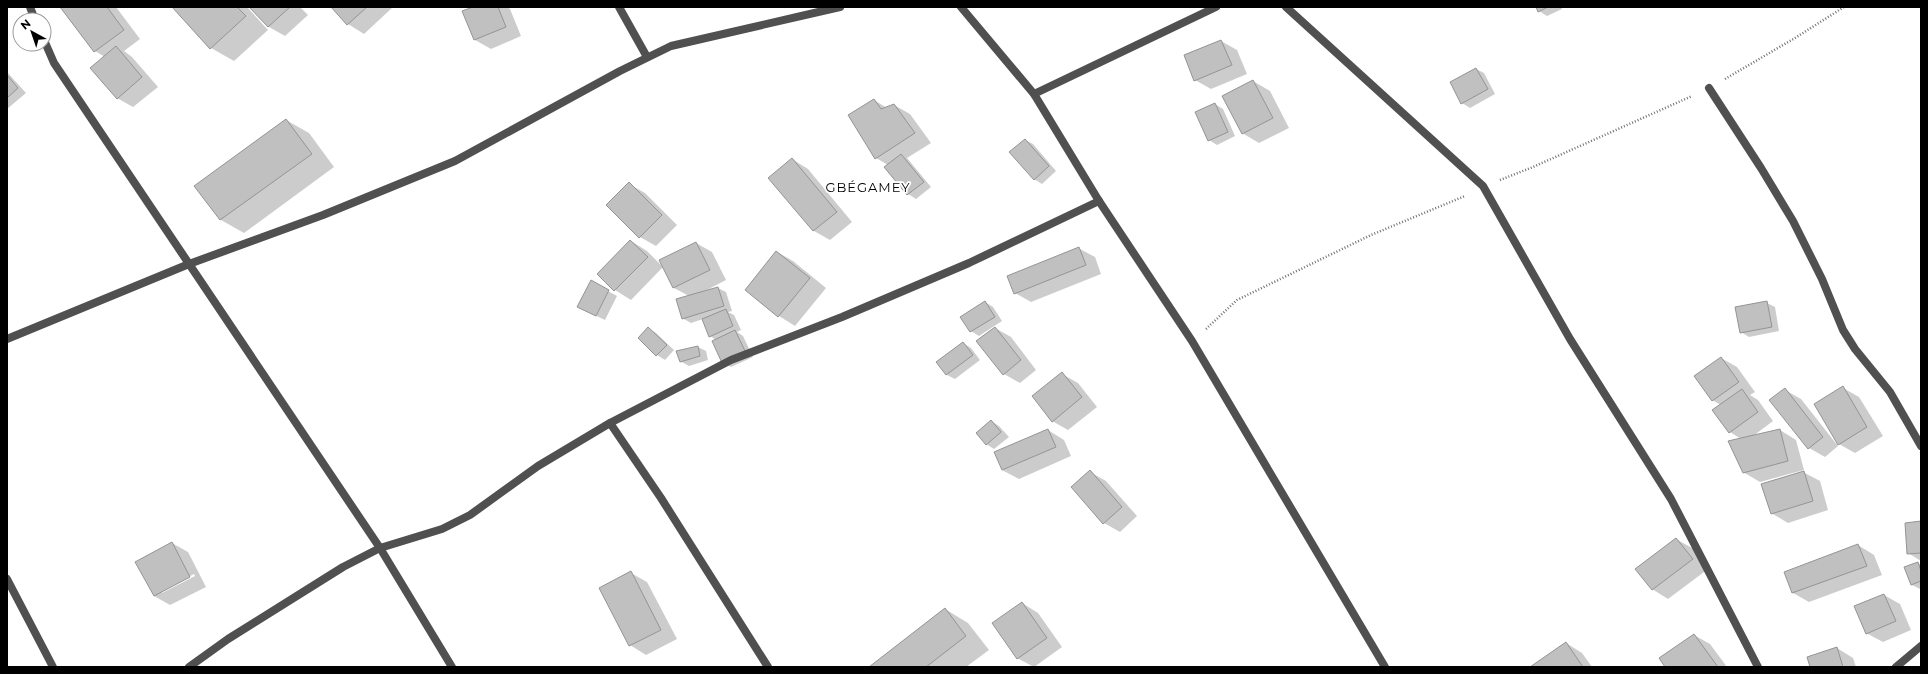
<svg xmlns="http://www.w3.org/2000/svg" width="1928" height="674" font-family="Montserrat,sans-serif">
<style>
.shadow{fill:#0003;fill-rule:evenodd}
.building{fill:#c0c0c0;stroke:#949494}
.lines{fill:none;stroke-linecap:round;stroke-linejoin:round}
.path{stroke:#727272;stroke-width:2.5;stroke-dasharray:1 2;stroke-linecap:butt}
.minor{stroke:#505050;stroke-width:8}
.labels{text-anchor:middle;stroke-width:3.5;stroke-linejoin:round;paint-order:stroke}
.quarter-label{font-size:13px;letter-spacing:1px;fill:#000;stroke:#fff}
</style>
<rect width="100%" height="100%" fill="#fff"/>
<g class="shadow">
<path d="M 62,7 L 116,7 L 140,39 L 124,51 L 132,57 L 158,87 L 133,107 L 117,98 L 105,57 L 95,51 Z"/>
<path d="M 173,7 L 247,7 L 268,30 L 234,61 L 211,48 Z"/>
<path d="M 251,7 L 300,7 L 308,15 L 285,36 L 269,27 Z"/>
<path d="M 332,7 L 393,7 L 364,34 L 348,24 Z"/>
<path d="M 475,7 L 507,7 L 510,9 L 521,36 L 491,49 L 475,40 Z"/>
<path d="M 1537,7 L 1561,7 L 1562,9 L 1547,16 L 1539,11 Z"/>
<path d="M 1221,41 L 1237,50 L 1247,74 L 1211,89 L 1195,80 Z"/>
<path d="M 1476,69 L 1484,73 L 1495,94 L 1470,108 L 1462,103 Z"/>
<path d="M 7,72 L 26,93 L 7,109 Z"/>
<path d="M 1253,81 L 1270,91 L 1289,128 L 1259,143 L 1242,133 Z"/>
<path d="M 874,100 L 887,108 L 894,105 L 910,114 L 931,143 L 907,158 L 931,187 L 916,199 L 908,194 L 886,167 L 888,165 L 876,158 Z"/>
<path d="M 1215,104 L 1223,109 L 1235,136 L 1217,145 L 1209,140 Z"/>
<path d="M 286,120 L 309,133 L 334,167 L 244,233 L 221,220 L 196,186 Z"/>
<path d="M 1025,140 L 1033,144 L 1056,171 L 1042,184 L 1034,179 Z"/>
<path d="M 792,159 L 808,169 L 852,222 L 830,240 L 814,231 L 770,178 Z"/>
<path d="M 629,184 L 645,193 L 677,225 L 656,246 L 640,237 Z"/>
<path d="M 631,241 L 647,251 L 663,267 L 631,300 L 615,290 L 598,274 Z"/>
<path d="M 696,243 L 712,252 L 726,280 L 703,292 L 718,288 L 726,292 L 732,311 L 728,312 L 734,315 L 741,330 L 737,332 L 743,336 L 753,357 L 731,367 L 723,362 L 716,340 L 710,336 L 703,319 L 691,323 L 682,318 L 689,296 L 674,288 L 661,260 Z"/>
<path d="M 1078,248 L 1095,257 L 1101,274 L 1031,302 L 1015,293 Z"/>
<path d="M 777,252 L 793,261 L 826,288 L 795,326 L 779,316 L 746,289 Z"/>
<path d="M 591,282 L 617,296 L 605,320 L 586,311 Z"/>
<path d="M 985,302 L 993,307 L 1002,321 L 979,336 L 971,331 L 962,317 Z"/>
<path d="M 1767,303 L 1775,307 L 1779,331 L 1749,337 L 1741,332 Z"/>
<path d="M 648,328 L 656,333 L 674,350 L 665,360 L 657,355 Z"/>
<path d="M 995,328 L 1011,337 L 1036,370 L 1020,383 L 1004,374 Z"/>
<path d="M 963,343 L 971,348 L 980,360 L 955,379 L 947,375 L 937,362 Z"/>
<path d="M 698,347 L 706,351 L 708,360 L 689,366 L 680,361 Z"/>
<path d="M 1721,358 L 1737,367 L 1755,392 L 1750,395 L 1758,400 L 1773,421 L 1753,436 L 1780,430 L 1796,440 L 1804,470 L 1760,482 L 1743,472 L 1741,439 L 1730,432 L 1721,405 L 1712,400 Z"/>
<path d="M 1062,374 L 1078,383 L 1097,407 L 1068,430 L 1052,421 Z"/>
<path d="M 1843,388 L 1859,397 L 1883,436 L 1855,453 L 1839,444 Z"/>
<path d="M 1785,390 L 1801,399 L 1838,446 L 1825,457 L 1809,448 Z"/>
<path d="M 991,421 L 999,426 L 1009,437 L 994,449 L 986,444 Z"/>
<path d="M 1048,430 L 1064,440 L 1071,456 L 1019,479 L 1002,470 Z"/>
<path d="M 1090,472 L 1106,481 L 1137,516 L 1120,532 L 1104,523 Z"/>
<path d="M 1803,472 L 1820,481 L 1828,510 L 1788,523 L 1771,513 Z"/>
<path d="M 1921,522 L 1921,561 L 1908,553 Z"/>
<path d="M 1676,539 L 1692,548 L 1708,569 L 1668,599 L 1652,589 Z"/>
<path d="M 172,543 L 188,552 L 206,587 L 170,605 L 154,596 ZM 194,574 L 195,576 L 162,593 L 162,591 Z"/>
<path d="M 1858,545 L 1874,555 L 1882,575 L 1809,602 L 1793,593 L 1786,573 Z"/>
<path d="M 1918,563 L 1921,565 L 1920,589 L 1912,585 Z"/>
<path d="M 631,573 L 647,582 L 677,639 L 646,655 L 630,645 Z"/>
<path d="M 1884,595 L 1900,604 L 1911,630 L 1883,642 L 1866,633 Z"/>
<path d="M 1022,603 L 1038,613 L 1062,647 L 1034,667 L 1017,658 Z"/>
<path d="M 945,609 L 968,623 L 989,650 L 966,667 L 871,667 Z"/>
<path d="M 1694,635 L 1710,644 L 1727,667 L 1666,667 Z"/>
<path d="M 1566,643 L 1582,653 L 1592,667 L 1532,667 Z"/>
<path d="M 1837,648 L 1853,658 L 1856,667 L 1811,667 Z"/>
</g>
<g class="building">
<path d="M 60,7 L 107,7 L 124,30 L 94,52 Z"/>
<path d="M 172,7 L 237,7 L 246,16 L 210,49 Z"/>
<path d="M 249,7 L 290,7 L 268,27 Z"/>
<path d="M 331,7 L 367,7 L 347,25 Z"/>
<path d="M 473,7 L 498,7 L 506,27 L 474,40 L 462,11 Z"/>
<path d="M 1536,7 L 1548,7 L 1538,12 Z"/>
<path d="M 1221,40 L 1232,65 L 1194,81 L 1184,55 Z"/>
<path d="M 116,46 L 142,77 L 117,99 L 90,68 Z"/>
<path d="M 1476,68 L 1488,89 L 1461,104 L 1450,82 Z"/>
<path d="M 7,75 L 18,88 L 7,98 Z"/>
<path d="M 1253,80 L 1273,118 L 1242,134 L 1222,96 Z"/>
<path d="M 874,99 L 881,109 L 894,104 L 915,133 L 875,159 L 848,115 Z"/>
<path d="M 1215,103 L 1228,132 L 1208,141 L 1195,112 Z"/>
<path d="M 286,119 L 312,154 L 220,220 L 194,186 Z"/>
<path d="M 1025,139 L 1049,166 L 1034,180 L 1009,152 Z"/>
<path d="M 901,154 L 924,182 L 907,195 L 884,167 Z"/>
<path d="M 792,158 L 837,212 L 813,231 L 768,178 Z"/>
<path d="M 629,182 L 662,215 L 639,238 L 606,205 Z"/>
<path d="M 630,240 L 648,257 L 614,291 L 597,274 Z"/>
<path d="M 696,242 L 710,270 L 673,288 L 659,260 Z"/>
<path d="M 1079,247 L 1086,265 L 1014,294 L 1007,276 Z"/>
<path d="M 776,251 L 810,278 L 778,317 L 745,290 Z"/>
<path d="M 591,280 L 609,290 L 596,316 L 577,307 Z"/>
<path d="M 718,287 L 724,306 L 682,319 L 676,299 Z"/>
<path d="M 985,301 L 995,317 L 970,332 L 960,317 Z"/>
<path d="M 1767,301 L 1772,327 L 1740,333 L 1735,307 Z"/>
<path d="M 726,309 L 733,326 L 709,337 L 702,319 Z"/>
<path d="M 648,327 L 667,345 L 656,356 L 638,338 Z"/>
<path d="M 995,327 L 1021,360 L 1003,375 L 976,341 Z"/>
<path d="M 735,330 L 746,353 L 722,363 L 712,341 Z"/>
<path d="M 963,342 L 973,355 L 946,375 L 936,362 Z"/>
<path d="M 698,346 L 700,356 L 680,362 L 676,351 Z"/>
<path d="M 1721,357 L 1739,382 L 1712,401 L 1694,376 Z"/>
<path d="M 1062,372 L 1082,397 L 1052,422 L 1032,396 Z"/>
<path d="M 1843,386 L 1867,427 L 1838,445 L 1814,404 Z"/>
<path d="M 1785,388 L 1823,437 L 1808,449 L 1769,400 Z"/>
<path d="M 1742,389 L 1758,412 L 1729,433 L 1712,410 Z"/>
<path d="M 991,420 L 1001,432 L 986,445 L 976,433 Z"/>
<path d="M 1048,429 L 1056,447 L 1002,470 L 994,452 Z"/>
<path d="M 1780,429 L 1788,461 L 1743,473 L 1728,441 Z"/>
<path d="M 1090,470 L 1122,507 L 1103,524 L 1071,487 Z"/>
<path d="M 1804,471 L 1813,501 L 1771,514 L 1761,484 Z"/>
<path d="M 1921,521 L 1921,553 L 1907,554 L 1905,523 Z"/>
<path d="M 1676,538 L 1693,559 L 1652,590 L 1635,569 Z"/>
<path d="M 172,542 L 190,577 L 154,596 L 135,562 Z"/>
<path d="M 1858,544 L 1867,566 L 1792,593 L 1784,572 Z"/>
<path d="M 1918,562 L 1921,571 L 1921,581 L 1911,585 L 1904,567 Z"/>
<path d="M 631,571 L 661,630 L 629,646 L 599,588 Z"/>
<path d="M 1884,594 L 1896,621 L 1866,634 L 1854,606 Z"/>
<path d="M 1022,602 L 1047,638 L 1017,659 L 992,623 Z"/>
<path d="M 945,608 L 966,636 L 926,667 L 869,667 Z"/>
<path d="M 1694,634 L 1718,667 L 1665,667 L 1659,658 Z"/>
<path d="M 1566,642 L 1583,667 L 1530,667 Z"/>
<path d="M 1837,647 L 1843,667 L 1810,667 L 1807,657 Z"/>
</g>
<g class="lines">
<g class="path">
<path d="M 1725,79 L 1795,38 L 1844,7"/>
<path d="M 1500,180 L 1533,167 L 1692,96"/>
<path d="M 1206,329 L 1237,300 L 1371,235 L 1465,196"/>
</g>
<g class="minor">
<path d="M 30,7 L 35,20"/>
<path d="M 619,7 L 647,57"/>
<path d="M 961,7 L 1034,94 L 1099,201 L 1192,341 L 1385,667"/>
<path d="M 1286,7 L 1483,186 L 1570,339 L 1671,499 L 1758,667"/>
<path d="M 44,40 L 54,63 L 380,548 L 452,667"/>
<path d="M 1709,88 L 1761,168 L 1793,221 L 1822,279 L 1843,330 L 1855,349 L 1890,392 L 1921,446"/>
<path d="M 1034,94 L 1216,7"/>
<path d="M 7,339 L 189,264 L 323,215 L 455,161 L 620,71 L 671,46 L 840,7"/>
<path d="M 610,423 L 661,498 L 768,667"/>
<path d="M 7,579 L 53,667"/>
<path d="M 189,667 L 228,639 L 343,567 L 380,548 L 442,529 L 470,515 L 538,466 L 610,423 L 731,360 L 842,317 L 969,263 L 1099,201"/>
<path d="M 1896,667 L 1921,646"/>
</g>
</g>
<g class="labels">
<g class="quarter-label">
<text x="868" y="192">GBÉGAMEY</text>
</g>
</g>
<rect width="1928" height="674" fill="none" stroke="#000000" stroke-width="16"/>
<g transform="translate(32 32) rotate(320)"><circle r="19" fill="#ffffff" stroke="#999999"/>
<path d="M0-3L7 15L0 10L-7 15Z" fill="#000000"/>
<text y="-6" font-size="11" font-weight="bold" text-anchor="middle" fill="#000000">N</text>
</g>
</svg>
